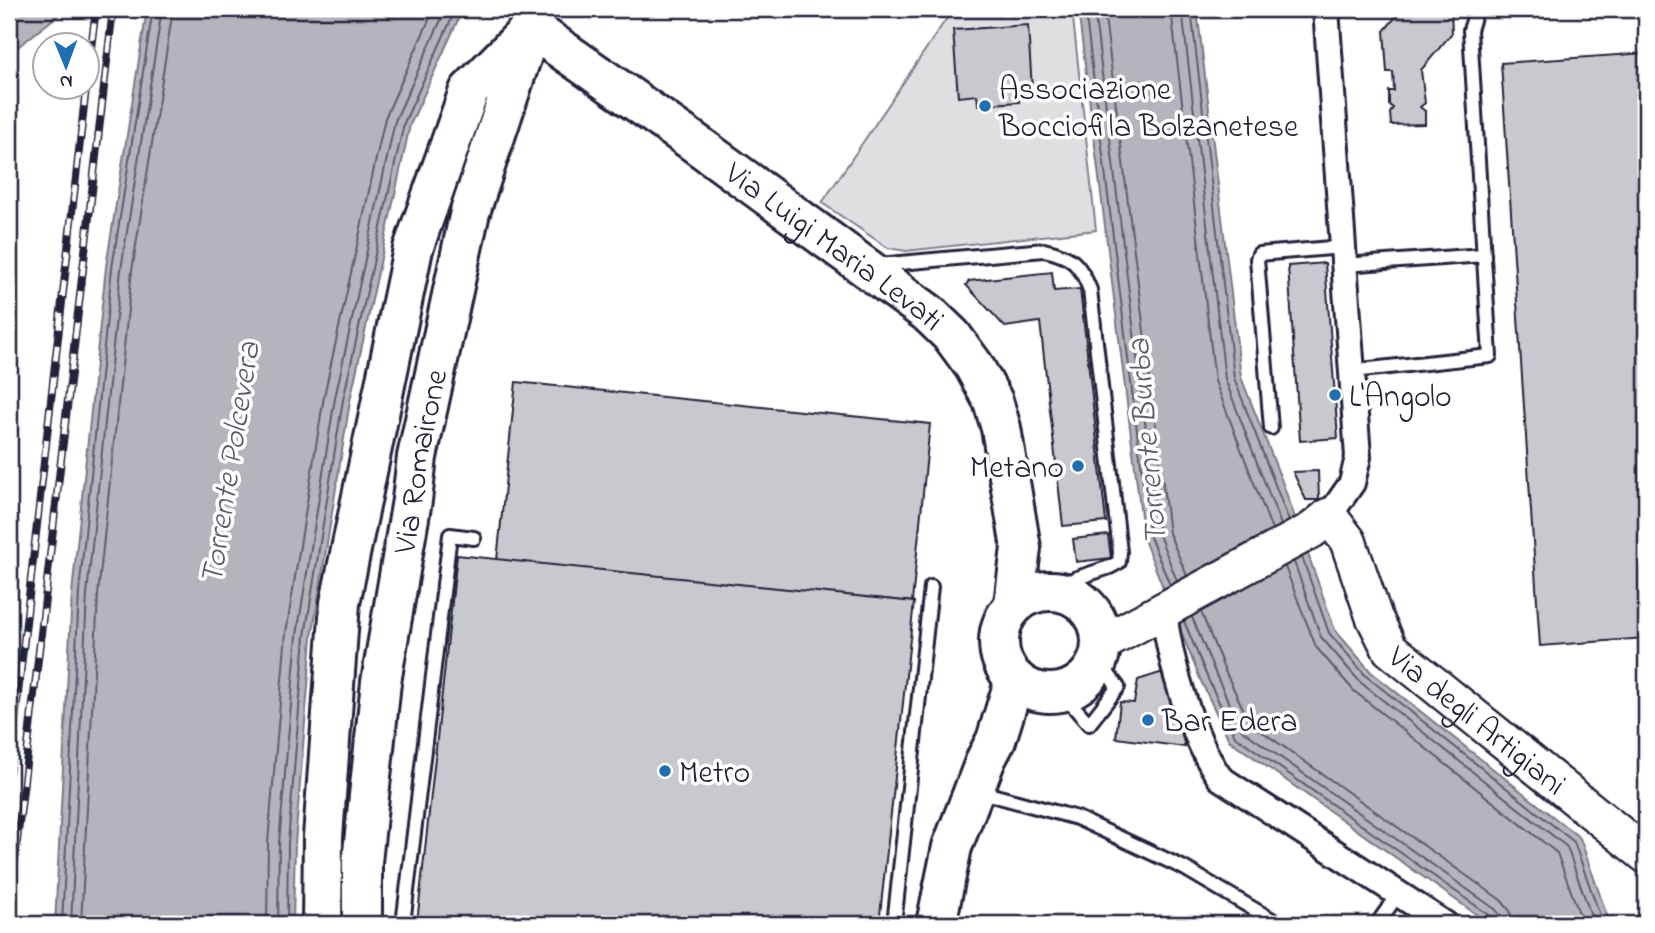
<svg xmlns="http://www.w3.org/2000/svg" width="1655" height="933" font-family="'Indie Flower',sans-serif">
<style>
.green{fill:#dfdfe2;stroke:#80808e;stroke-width:2}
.water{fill:#b4b4bc;stroke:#7a7a88;stroke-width:2}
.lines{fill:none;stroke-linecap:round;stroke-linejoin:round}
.shore{stroke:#5c5c6f;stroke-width:2}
.building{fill:#c8c8cf;stroke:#22223b;stroke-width:2}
.service-casing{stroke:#22223b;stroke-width:18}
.minor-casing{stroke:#22223b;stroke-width:30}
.secondary-casing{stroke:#22223b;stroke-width:40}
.primary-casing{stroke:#22223b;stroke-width:44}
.service{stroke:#fff;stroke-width:12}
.minor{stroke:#fff;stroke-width:24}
.secondary{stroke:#fff;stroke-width:35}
.primary{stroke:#fff;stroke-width:38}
.rail-casing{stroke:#22223b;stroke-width:8}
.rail{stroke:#fff;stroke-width:5;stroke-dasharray:16;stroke-linecap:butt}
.poi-dot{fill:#1f6fb2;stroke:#fff;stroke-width:2.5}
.labels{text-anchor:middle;stroke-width:7;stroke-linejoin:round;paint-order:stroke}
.poi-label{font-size:32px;fill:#22223b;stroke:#fff;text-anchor:start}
.street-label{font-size:32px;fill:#22223b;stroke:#fff}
.water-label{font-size:33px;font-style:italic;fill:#5c5c6f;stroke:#fff}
</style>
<rect width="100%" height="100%" fill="#fff"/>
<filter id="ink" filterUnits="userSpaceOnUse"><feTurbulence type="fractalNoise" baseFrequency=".0143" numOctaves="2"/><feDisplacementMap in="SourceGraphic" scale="14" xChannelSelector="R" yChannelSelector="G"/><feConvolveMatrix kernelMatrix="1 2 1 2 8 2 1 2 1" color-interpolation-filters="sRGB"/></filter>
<g filter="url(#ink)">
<path class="green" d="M 953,9 L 1072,9 L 1096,230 L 906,251 L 888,248 L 822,203 Z"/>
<g class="water">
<path d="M 9,9 L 66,9 L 9,54 Z"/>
<path d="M 147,9 L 463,9 L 410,125 L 350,401 L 312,637 L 295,844 L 293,924 L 55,924 L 72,593 L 106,267 Z"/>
<path d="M 1078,9 L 1197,9 L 1241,377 L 1283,484 L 1335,630 L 1371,672 L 1580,838 L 1610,924 L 1490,924 L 1229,740 L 1201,681 L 1144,540 Z"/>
</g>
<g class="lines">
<g class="shore">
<path d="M 1085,9 L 1150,537 L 1170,585"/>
<path d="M 1094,9 L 1159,535 L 1177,581"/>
<path d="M 1104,9 L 1169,533 L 1187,576"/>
<path d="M 1171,9 L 1215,381 L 1272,530"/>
<path d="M 1182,9 L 1225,379 L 1281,525"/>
<path d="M 1191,9 L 1234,378 L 1289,521"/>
<path d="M 1302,557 L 1329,633 L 1366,676 L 1574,842 L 1603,924"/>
<path d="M 1294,562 L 1321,637 L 1360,682 L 1567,847 L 1594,924"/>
<path d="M 1285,567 L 1316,647 L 1354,691 L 1557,853 L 1583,924"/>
<path d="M 1201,612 L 1225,671 L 1250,723 L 1501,900 L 1510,911 L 1512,924"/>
<path d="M 1192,617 L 1216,675 L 1242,730 L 1495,909 L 1500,915 L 1501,924"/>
<path d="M 1184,621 L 1208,679 L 1235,736 L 1489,915 L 1493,924"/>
<path d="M 62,924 L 79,593 L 112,268 L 153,9"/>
<path d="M 71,924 L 87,594 L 121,270 L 162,9"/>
<path d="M 81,924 L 98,595 L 132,271 L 173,9"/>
<path d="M 267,924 L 268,842 L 286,633 L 324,396 L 385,118 L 434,9"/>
<path d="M 278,924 L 279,843 L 297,635 L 335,398 L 395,121 L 446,9"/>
<path d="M 287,924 L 288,843 L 305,636 L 343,400 L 404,123 L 456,9"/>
</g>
</g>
<g class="building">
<path d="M 1402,9 L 1451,9 L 1452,33 L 1421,70 L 1425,103 L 1420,107 L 1425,111 L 1425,124 L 1391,125 L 1390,113 L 1393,108 L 1389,105 L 1389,91 L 1394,91 L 1393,72 L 1387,72 L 1384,31 Z"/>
<path d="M 1028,25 L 1032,90 L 1018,91 L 1019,102 L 978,105 L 977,95 L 958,97 L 953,30 Z"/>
<path d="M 1646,53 L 1646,638 L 1540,646 L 1501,63 Z"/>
<path d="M 1325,263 L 1338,438 L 1300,441 L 1288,266 Z"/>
<path d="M 1052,272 L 1054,291 L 1080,289 L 1106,522 L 1063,526 L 1040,322 L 1005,327 L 966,285 L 969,281 Z"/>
<path d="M 516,382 L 930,424 L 912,602 L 497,560 Z"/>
<path d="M 1318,471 L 1319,500 L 1306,500 L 1293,472 Z"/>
<path d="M 1108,535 L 1111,558 L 1076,562 L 1073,539 Z"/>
<path d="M 457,555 L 914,602 L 879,924 L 417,923 Z"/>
<path d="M 1166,671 L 1185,747 L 1116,738 L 1120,702 L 1134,703 L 1138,680 Z"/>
</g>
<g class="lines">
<g class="service-casing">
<g id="service">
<path d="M 9,159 L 9,168"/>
<path d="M 878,265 L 1044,250 C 1072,256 1080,264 1090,290 L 1120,552 L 1119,562 L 1110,567 L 1074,579 L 1067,593"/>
<path d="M 1344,265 L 1484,255"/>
<path d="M 1352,371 L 1490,356 L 1470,30 L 1476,11 L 1480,9"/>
<path d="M 1271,428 L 1257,259 L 1259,254 L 1343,247"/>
<path d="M 1061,692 L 1089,724 L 1118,687 L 1098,661"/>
<path d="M 977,791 L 1077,818 L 1184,868 L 1279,924"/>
<path d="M 403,924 L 450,535 L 474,538"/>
<path d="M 894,924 L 931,587"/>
<path d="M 1377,924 L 1399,893"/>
</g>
</g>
<g class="minor-casing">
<g id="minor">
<path d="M 1326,9 L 1358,457 L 1352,483 L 1329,516"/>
<path d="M 1164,611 C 1169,660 1192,738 1220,778 L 1445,924"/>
</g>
</g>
<g class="secondary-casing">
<g id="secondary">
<path id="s1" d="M 1101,644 L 1312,530 L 1329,516 L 1348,541 L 1374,617 L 1390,649 L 1646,855"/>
</g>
</g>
<g class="primary-casing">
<g id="primary">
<path id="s2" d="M 531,28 L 691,140 L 928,313 L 952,336 L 974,366 L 993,401 L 1001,428 L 1021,548 L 1014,604"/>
<circle cx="1050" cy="642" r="51"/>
<path d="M 322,924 L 323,837 L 340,603 L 413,249 L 469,91 L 531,28"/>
<path id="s3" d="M 362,924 L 362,862 L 381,682 L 412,500 L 417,457 L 470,212 L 528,37"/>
<path d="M 936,924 L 952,847 L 986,759 L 996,740 L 1015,679"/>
</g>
</g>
<use href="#service" class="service"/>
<use href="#minor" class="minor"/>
<use href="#secondary" class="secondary"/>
<use href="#primary" class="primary"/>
<g class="rail-casing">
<g id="rail">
<path d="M 88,71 L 96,9"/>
<path d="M 9,774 L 86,88"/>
<path d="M 9,911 L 113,9"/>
</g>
</g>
<use href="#rail" class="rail"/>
</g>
</g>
<g class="poi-dot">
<circle cx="985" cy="106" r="7"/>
<circle cx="1335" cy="395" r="7"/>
<circle cx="1078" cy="466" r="7"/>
<circle cx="1148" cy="720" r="7"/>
<circle cx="665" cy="771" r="7"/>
</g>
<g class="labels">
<g class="poi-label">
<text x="999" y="99">Associazione<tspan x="999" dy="37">Bocciofila Bolzanetese</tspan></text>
<text x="1349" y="406">L'Angolo</text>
<text x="1064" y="477" text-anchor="end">Metano</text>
<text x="1162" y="731">Bar Edera</text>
<text x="679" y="782">Metro</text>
</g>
<g class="street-label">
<text dy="11" stroke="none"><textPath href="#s2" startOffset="374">Via Luigi Maria Levati</textPath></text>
<text dy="11" stroke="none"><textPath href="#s3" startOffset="467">Via Romairone</textPath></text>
<text dy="11" stroke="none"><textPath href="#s1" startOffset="522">Via degli Artigiani</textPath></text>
</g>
<g class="water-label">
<text transform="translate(1145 442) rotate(-95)" y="12">Torrente Burba</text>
<text transform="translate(228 463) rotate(-81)" y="12">Torrente Polcevera</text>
</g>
</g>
<rect width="1655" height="933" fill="none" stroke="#fff" stroke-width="35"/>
<rect x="18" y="18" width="1620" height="898" fill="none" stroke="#22223b" stroke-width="2.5" filter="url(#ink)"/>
<g transform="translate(66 66) rotate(179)"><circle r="33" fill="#ffffff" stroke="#a7a7b1" stroke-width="2"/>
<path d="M0-5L12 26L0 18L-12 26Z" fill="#1f6fb2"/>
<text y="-10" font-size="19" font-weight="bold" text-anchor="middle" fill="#22223b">N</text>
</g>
</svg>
